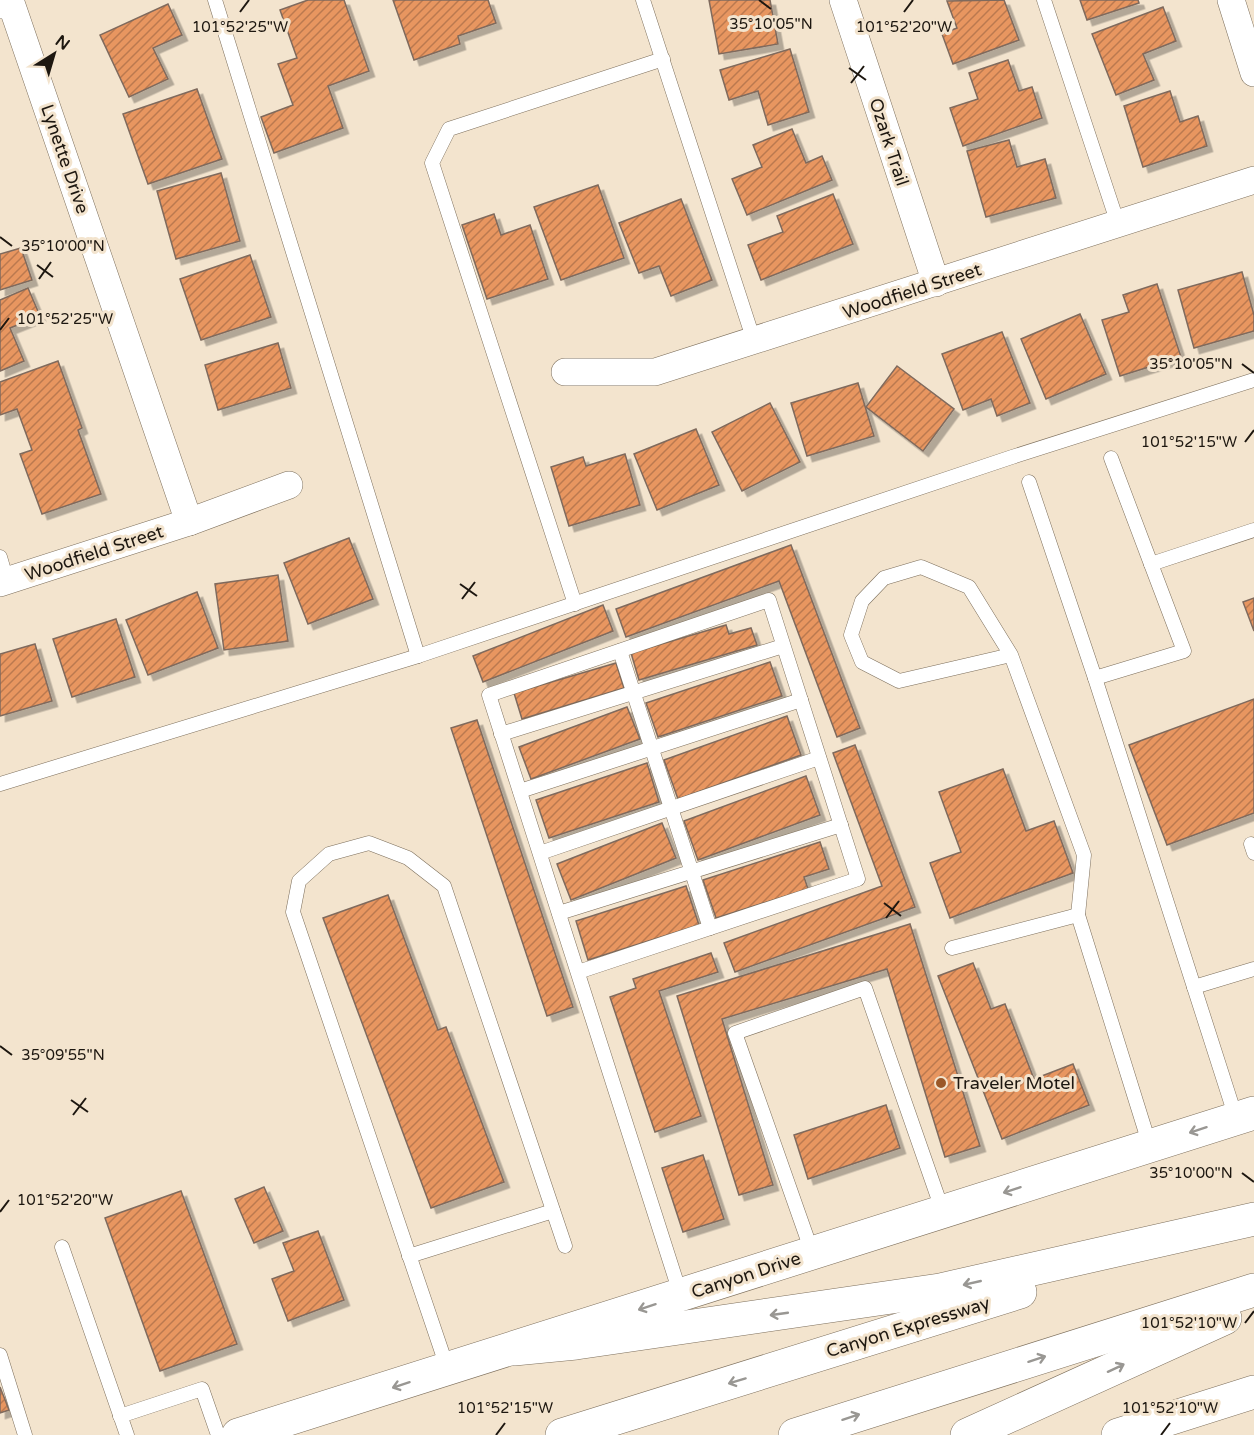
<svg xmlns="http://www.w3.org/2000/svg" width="1254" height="1435" font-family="'Varela Round',sans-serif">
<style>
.building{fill:url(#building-hatch);stroke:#7f6a5d;stroke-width:1.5;filter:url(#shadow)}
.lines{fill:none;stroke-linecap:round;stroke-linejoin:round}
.service-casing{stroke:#7d6f5c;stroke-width:15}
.minor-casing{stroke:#7d6f5c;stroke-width:28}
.tertiary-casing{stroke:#7d6f5c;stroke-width:34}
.secondary-casing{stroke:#7d6f5c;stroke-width:34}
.motorway-casing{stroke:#7d6f5c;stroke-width:34}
.service{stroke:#fff;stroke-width:14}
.minor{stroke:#fff;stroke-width:27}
.tertiary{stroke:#fff;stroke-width:33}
.secondary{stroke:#fff;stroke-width:33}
.motorway{stroke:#fff;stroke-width:33}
.oneway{stroke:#999793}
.ticks{fill:none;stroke:#1d1710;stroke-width:2}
.poi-dot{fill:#9b5828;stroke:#f3e4ce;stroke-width:2}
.labels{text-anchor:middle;stroke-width:6;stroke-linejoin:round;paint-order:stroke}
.street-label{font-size:18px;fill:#1d1710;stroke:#f3e4ce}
.poi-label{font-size:18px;fill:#1d1710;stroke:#f3e4ce;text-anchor:start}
.ticks-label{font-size:15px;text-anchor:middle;fill:#1d1710;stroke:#f3e4ce;stroke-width:6;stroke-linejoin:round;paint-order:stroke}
</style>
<defs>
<pattern id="building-hatch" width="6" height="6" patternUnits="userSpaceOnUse" patternTransform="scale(1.5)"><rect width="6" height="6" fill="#e89661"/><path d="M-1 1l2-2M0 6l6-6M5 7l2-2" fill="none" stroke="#bb794f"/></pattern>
<filter id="shadow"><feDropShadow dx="5.5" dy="5.5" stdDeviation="0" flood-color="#0004"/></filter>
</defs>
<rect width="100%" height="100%" fill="#f3e4ce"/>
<g class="building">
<path d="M 308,0 L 344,0 L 369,71 L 328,86 L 343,128 L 274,153 L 261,117 L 293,105 L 278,64 L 297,58 L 280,10 Z"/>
<path d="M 393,0 L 488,0 L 496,23 L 458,36 L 460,44 L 414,60 Z"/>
<path d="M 709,0 L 770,0 L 778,44 L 719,54 Z"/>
<path d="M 1004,0 L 1019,40 L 953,64 L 942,34 L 957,28 L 947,1 Z"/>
<path d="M 1080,0 L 1138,0 L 1139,3 L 1087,20 Z"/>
<path d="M 168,4 L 182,35 L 153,48 L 168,79 L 129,97 L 100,35 Z"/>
<path d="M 1163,7 L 1176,41 L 1143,54 L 1154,80 L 1116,95 L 1092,34 Z"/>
<path d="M 790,49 L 809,112 L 768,125 L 758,91 L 729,100 L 720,70 Z"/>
<path d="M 1008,60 L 1019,91 L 1032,87 L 1042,118 L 963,146 L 950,108 L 978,99 L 969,73 Z"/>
<path d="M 197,89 L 222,159 L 148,184 L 123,114 Z"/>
<path d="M 1170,91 L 1180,122 L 1198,116 L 1207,146 L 1143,167 L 1124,106 Z"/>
<path d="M 792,129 L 806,163 L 822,156 L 832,180 L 747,215 L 732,179 L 762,167 L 753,145 Z"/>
<path d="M 1009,140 L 1017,167 L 1045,159 L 1056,198 L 986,217 L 967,151 Z"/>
<path d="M 221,173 L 240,241 L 176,259 L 157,191 Z"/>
<path d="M 598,185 L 624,258 L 561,280 L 534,207 Z"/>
<path d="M 833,194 L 853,244 L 761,280 L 748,245 L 783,232 L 777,216 Z"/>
<path d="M 681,199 L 712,280 L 671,296 L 659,266 L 639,273 L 619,223 Z"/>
<path d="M 494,214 L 501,235 L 530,225 L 548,279 L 487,299 L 462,225 Z"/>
<path d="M 21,248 L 32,280 L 0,290 L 0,254 Z"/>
<path d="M 250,255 L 271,317 L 201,340 L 180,279 Z"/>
<path d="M 1242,272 L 1254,315 L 1254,331 L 1194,348 L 1178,290 Z"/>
<path d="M 1157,284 L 1181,357 L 1120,376 L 1102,320 L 1129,312 L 1123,295 Z"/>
<path d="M 28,288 L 40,316 L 10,328 L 24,361 L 0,371 L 0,300 Z"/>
<path d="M 1080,314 L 1106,374 L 1046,399 L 1021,339 Z"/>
<path d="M 1002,332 L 1030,403 L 997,416 L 991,399 L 963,410 L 942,354 Z"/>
<path d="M 278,343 L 291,388 L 218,410 L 205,365 Z"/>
<path d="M 58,361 L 82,428 L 78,430 L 101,494 L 42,514 L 20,454 L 32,450 L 17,409 L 0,415 L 0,382 Z"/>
<path d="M 897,366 L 954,409 L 923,451 L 866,407 Z"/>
<path d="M 858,383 L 874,436 L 807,456 L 791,403 Z"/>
<path d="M 770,403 L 800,462 L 742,491 L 712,432 Z"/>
<path d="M 696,429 L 719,485 L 657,510 L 634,454 Z"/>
<path d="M 625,454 L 640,505 L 569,526 L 551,467 L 583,457 L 586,466 Z"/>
<path d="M 349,538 L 373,599 L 308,624 L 284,563 Z"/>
<path d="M 791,545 L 860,728 L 837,737 L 779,581 L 626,637 L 616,609 Z"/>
<path d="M 278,575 L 288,641 L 224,650 L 215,584 Z"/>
<path d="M 197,592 L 218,648 L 148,675 L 126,620 Z"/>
<path d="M 1254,598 L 1254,631 L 1243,602 Z"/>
<path d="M 603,605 L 613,631 L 483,682 L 473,656 Z"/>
<path d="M 116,619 L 135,677 L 72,697 L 53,639 Z"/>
<path d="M 726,625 L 729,634 L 751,628 L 757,645 L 639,680 L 631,653 Z"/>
<path d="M 35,644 L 52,701 L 0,716 L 0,654 Z"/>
<path d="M 770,662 L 782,696 L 658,737 L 646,703 Z"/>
<path d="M 616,663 L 624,688 L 522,719 L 514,693 Z"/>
<path d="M 1254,699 L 1254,813 L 1167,845 L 1129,745 Z"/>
<path d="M 627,707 L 640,739 L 531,779 L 519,747 Z"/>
<path d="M 787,716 L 801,755 L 678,799 L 664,760 Z"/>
<path d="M 477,720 L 573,1007 L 547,1016 L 451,728 Z"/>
<path d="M 855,745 L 915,907 L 735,972 L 724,943 L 882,886 L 833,753 Z"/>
<path d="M 647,763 L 659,802 L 549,838 L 536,800 Z"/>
<path d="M 1003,769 L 1026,831 L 1054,821 L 1073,873 L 950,918 L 930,863 L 961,852 L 939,792 Z"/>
<path d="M 806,776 L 820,815 L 698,860 L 684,821 Z"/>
<path d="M 662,823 L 676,858 L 571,900 L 557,864 Z"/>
<path d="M 820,842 L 829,869 L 804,877 L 808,889 L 716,918 L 703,880 Z"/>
<path d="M 686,886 L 699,925 L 588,960 L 576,921 Z"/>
<path d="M 388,895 L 438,1030 L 446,1027 L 504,1182 L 431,1208 L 323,918 Z"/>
<path d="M 910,924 L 980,1146 L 945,1157 L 887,969 L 722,1019 L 773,1185 L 739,1195 L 677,996 Z"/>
<path d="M 711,953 L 718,972 L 659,991 L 701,1116 L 655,1132 L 610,997 L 636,988 L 633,979 Z"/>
<path d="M 973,963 L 991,1009 L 1005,1004 L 1034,1079 L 1073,1064 L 1089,1105 L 1002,1139 L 938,976 Z"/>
<path d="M 886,1105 L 900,1148 L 808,1179 L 794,1135 Z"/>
<path d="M 703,1155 L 724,1219 L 683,1232 L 662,1168 Z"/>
<path d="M 264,1187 L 283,1231 L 254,1243 L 235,1199 Z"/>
<path d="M 181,1191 L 237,1344 L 160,1371 L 105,1218 Z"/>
<path d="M 318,1231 L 344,1300 L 288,1321 L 272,1279 L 294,1271 L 283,1243 Z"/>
<path d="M 0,1387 L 9,1410 L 0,1413 Z"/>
</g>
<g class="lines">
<g class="service-casing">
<g id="service">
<path d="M 215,0 L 418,656"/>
<path d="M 643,0 L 754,341"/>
<path d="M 1044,0 L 1118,224"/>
<path d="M 1111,458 L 1151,564"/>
<path d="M 1029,482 L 1095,678 L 1236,1118"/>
<path d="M 0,557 L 7,581"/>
<path d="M 575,604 L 432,163 L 449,129 L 663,59"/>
<path d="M 620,651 L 710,928"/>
<path d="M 1011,655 L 899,681 L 862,662 L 851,635 L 862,601 L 884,578 L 921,567 L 969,587 L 1011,655 L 1084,855 L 1078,915"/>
<path d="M 1095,678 L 1184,651 L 1151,564 L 1254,530"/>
<path d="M 501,734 L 783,646"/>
<path d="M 0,784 L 418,656 L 1012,457 L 1254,380"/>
<path d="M 520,791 L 801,700"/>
<path d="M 1251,844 L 1254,853"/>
<path d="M 540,853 L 819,758"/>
<path d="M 559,913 L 841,825"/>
<path d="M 952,948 L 1078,915 L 1150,1146"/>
<path d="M 578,972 L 858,879 L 769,600 L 489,695 L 681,1296"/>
<path d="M 1194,987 L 1254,969"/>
<path d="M 62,1247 L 127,1435"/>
<path d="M 812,1252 L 735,1033 L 865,988 L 943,1212"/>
<path d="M 409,1256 L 553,1211"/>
<path d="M 0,1355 L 25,1435"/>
<path d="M 448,1370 L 293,912 L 299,881 L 329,854 L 369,843 L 408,858 L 444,886 L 565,1246"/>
<path d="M 120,1416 L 202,1389 L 218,1435"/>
</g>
</g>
<g class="minor-casing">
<g id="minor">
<path d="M 10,0 L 189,522"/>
<path d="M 843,0 L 936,283"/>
<path d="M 1231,0 L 1254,73"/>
<path d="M 565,372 L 655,372 L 1254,180"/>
<path d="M 0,583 L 189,522 L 289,485"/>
</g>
</g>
<g class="tertiary-casing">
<path id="tertiary" d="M 0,2 L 6,0"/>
</g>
<g class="secondary-casing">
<g id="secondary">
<path d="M 238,1435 L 1254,1113"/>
<path d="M 1118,1435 L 1254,1392"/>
</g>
</g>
<g class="motorway-casing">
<g id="motorway">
<path d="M 514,1349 L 576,1343 L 940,1290 L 1254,1219"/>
<path d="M 562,1435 L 1020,1292"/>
<path d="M 795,1435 L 1254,1290"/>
<path d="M 967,1435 L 1225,1318"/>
</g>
</g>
<use href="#service" class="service"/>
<use href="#minor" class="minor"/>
<use href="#tertiary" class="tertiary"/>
<use href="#secondary" class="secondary"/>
<use href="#motorway" class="motorway"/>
</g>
<defs><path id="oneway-shaft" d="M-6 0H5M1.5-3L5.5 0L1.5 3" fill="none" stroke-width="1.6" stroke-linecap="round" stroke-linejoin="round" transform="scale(1.5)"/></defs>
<g class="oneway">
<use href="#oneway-shaft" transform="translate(1198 1130) rotate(162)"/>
<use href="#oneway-shaft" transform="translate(1012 1190) rotate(162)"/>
<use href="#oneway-shaft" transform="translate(972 1283) rotate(167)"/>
<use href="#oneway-shaft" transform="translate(647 1307) rotate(162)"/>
<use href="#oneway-shaft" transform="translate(779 1314) rotate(172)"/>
<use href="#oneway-shaft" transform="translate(1037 1359) rotate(-18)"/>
<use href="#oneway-shaft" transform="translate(1116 1368) rotate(-25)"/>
<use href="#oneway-shaft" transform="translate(737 1381) rotate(163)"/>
<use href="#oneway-shaft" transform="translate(401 1385) rotate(162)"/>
<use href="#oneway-shaft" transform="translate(851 1417) rotate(-18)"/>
</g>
<path class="ticks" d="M 759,0 L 771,9M 240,12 L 249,0M 904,12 L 913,0M 849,68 L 866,80M 851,83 L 864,66M 0,237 L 12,246M 37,265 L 53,277M 39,279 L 51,262M 0,330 L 9,318M 1242,364 L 1254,373M 1245,442 L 1254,430M 460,584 L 477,596M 462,599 L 475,582M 884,903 L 901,916M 886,918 L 899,901M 0,1046 L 12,1055M 71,1100 L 88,1112M 73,1115 L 86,1098M 1242,1173 L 1254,1182M 0,1212 L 9,1200M 1245,1323 L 1254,1311M 496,1435 L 505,1423M 1161,1435 L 1170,1423"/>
<circle class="poi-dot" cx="941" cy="1083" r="6"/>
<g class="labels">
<g class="street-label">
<text transform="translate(889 142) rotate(72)" y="6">Ozark Trail</text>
<text transform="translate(65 159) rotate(71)" y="6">Lynette Drive</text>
<text transform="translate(912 291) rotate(-18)" y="6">Woodfield Street</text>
<text transform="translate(94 553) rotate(-18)" y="6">Woodfield Street</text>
<text transform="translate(746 1275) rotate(-18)" y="6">Canyon Drive</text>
<text transform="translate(908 1327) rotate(-17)" y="6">Canyon Expressway</text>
</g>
<g class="poi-label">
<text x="953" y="1089">Traveler Motel</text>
</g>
</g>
<g class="ticks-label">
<text x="771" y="29">35°10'05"N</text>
<text x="240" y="32">101°52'25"W</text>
<text x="904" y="32">101°52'20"W</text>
<text x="63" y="251">35°10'00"N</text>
<text x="65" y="324">101°52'25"W</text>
<text x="1191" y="369">35°10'05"N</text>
<text x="1189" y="447">101°52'15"W</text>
<text x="63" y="1060">35°09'55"N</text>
<text x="1191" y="1178">35°10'00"N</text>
<text x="65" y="1205">101°52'20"W</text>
<text x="1189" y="1328">101°52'10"W</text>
<text x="505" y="1413">101°52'15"W</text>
<text x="1170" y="1413">101°52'10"W</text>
</g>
<g transform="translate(54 54) rotate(37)" stroke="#f3e4ce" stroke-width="4.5" paint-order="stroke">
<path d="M0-4.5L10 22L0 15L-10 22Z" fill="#1d1710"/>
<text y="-9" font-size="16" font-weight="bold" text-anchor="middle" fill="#1d1710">N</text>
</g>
</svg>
